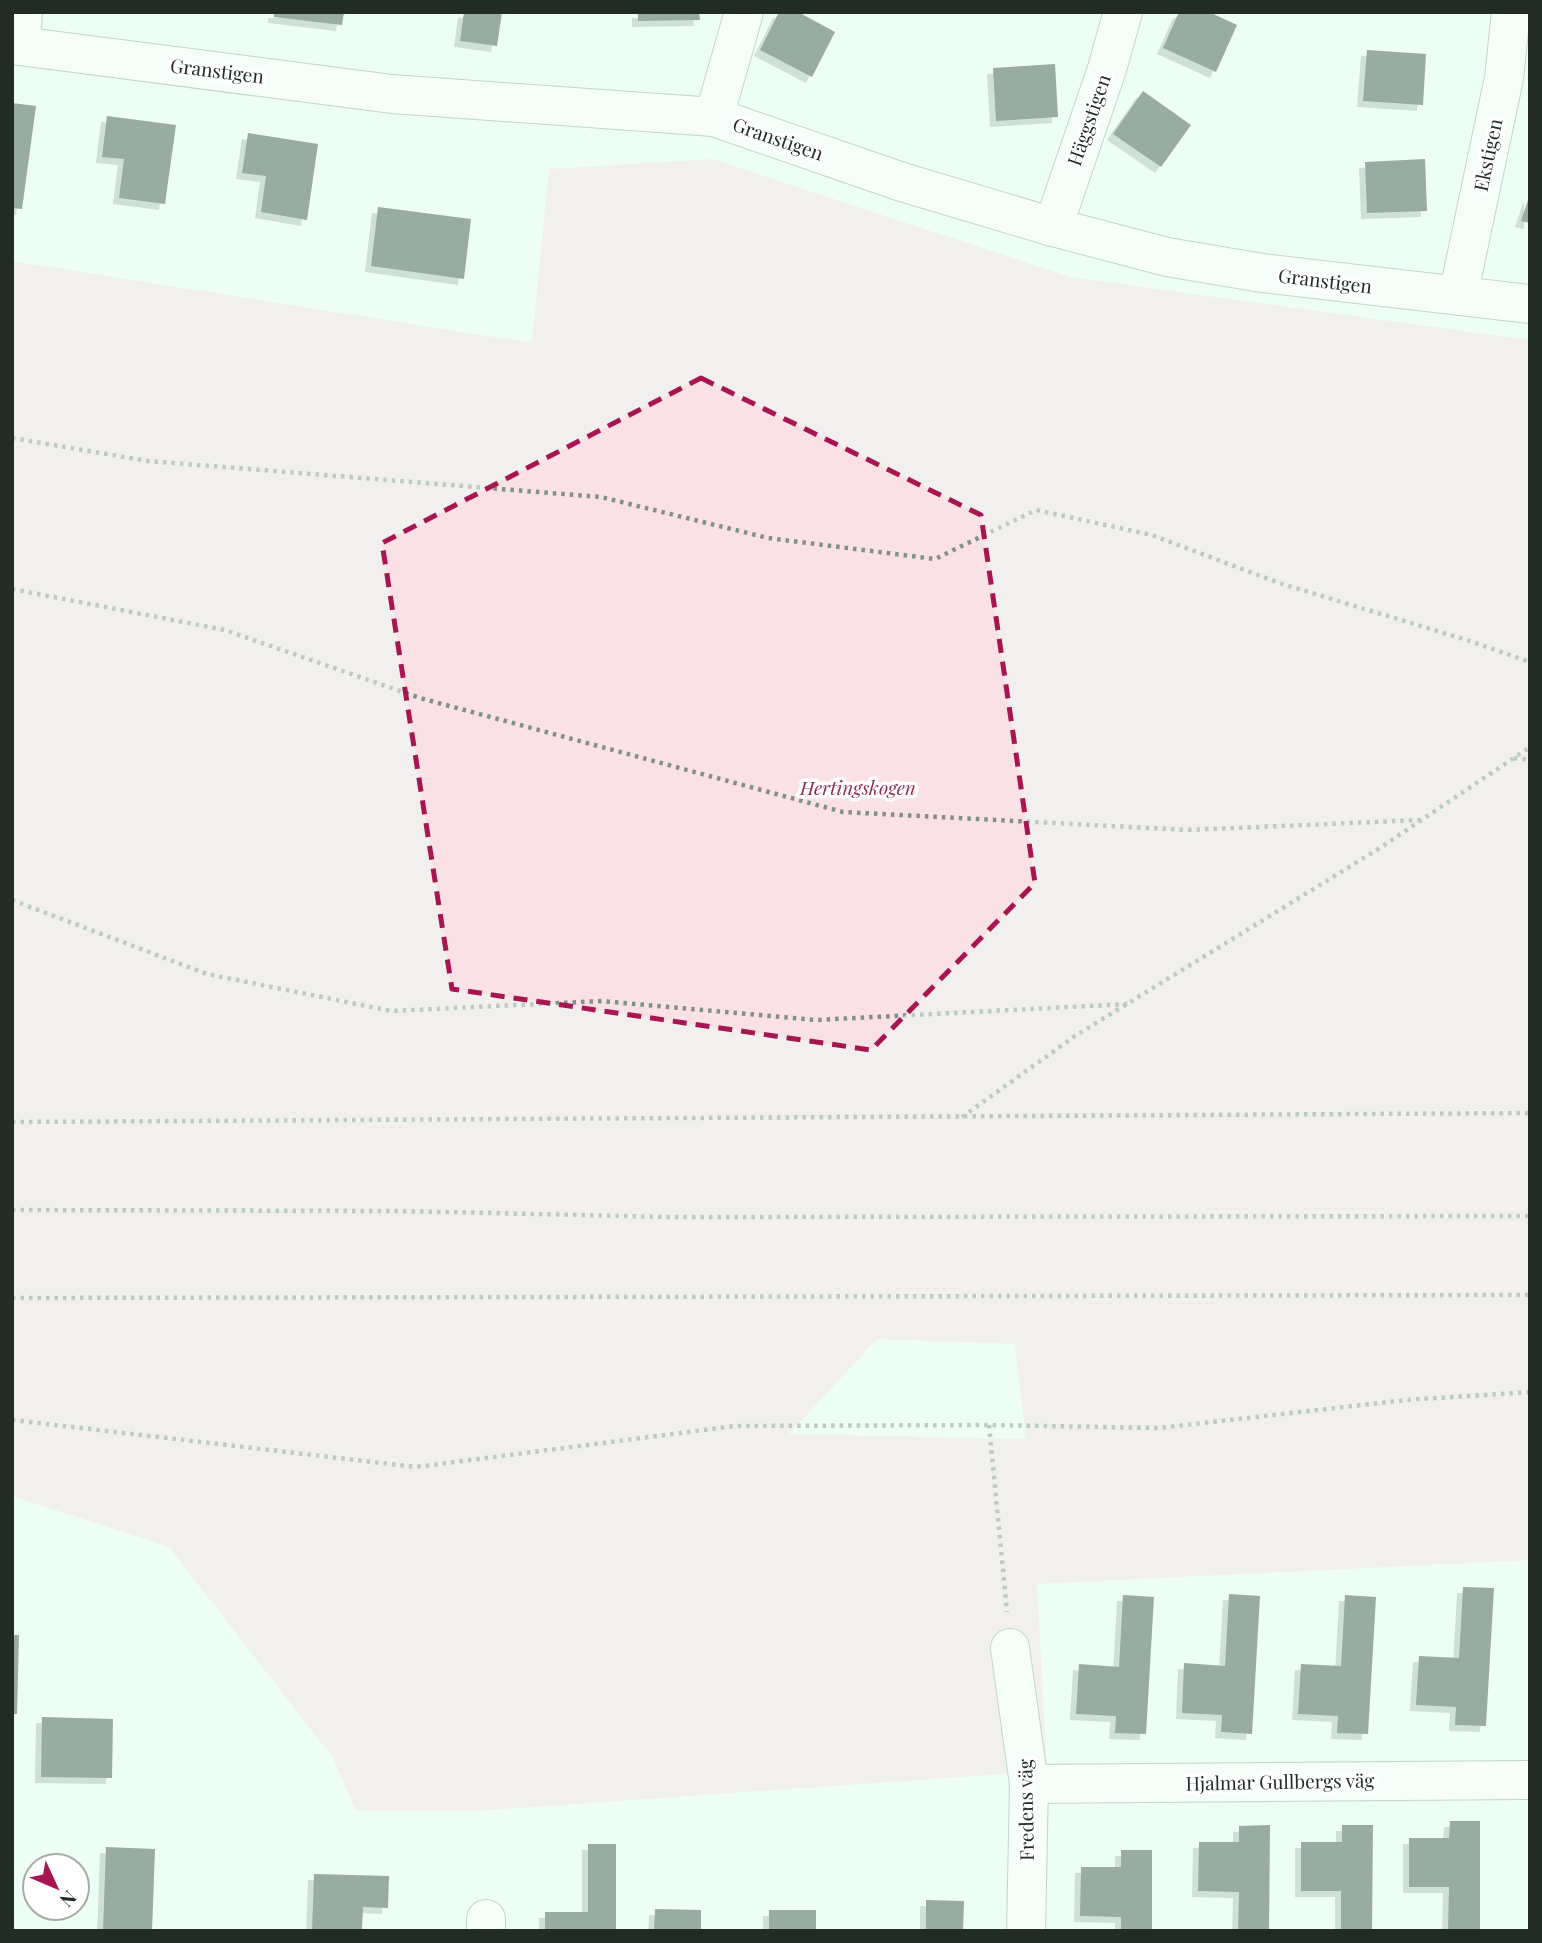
<svg xmlns="http://www.w3.org/2000/svg" width="1542" height="1943" font-family="'Playfair Display',serif">
<style>
.green{fill:#f9e1e6;fill-rule:evenodd}
.building{fill:#314a3c;filter:url(#shadow)}
.lines{fill:none;stroke-linecap:round;stroke-linejoin:round}
.minor-casing{stroke:#8ca798;stroke-width:40}
.path{stroke:#829088;stroke-width:4.5;stroke-dasharray:3.5 5;stroke-linecap:butt}
.minor{stroke:#fff;stroke-width:38}
.marked{fill:none;stroke:#a81652;stroke-width:5;stroke-dasharray:14 9;stroke-linejoin:round}
.labels{text-anchor:middle;stroke-width:7;stroke-linejoin:round;paint-order:stroke}
.street-label{font-size:19px;fill:#212c26;stroke:#fff}
.park-label{font-size:19px;font-style:italic;fill:#8f2d4d;stroke:#fff}
</style>
<defs>
<filter id="shadow"><feDropShadow dx="-6" dy="6" stdDeviation="0" flood-color="#0004"/></filter>
</defs>
<rect width="100%" height="100%" fill="#edfef4"/>
<path class="green" d="M 713,159 L 1070,277 L 1530,340 L 1530,1560 L 1037,1584 L 1047,1771 L 475,1811 L 356,1811 L 333,1758 L 169,1547 L 12,1496 L 12,261 L 532,343 L 549,169 ZM 877,1339 L 1015,1344 L 1026,1439 L 789,1434 Z"/>
<g class="building">
<path d="M 274,12 L 344,12 L 342,25 L 274,17 Z"/>
<path d="M 464,12 L 502,12 L 497,46 L 460,41 Z"/>
<path d="M 638,12 L 699,12 L 700,20 L 638,21 Z"/>
<path d="M 779,12 L 798,12 L 835,32 L 812,77 L 760,50 Z"/>
<path d="M 1179,12 L 1209,12 L 1237,25 L 1216,72 L 1163,48 Z"/>
<path d="M 1367,50 L 1426,54 L 1423,105 L 1363,101 Z"/>
<path d="M 1055,64 L 1058,117 L 996,121 L 993,68 Z"/>
<path d="M 1143,91 L 1191,125 L 1161,167 L 1113,134 Z"/>
<path d="M 12,103 L 36,106 L 22,209 L 12,208 Z"/>
<path d="M 107,116 L 176,125 L 165,204 L 119,198 L 124,159 L 102,157 Z"/>
<path d="M 248,133 L 318,144 L 307,220 L 261,212 L 266,176 L 242,173 Z"/>
<path d="M 1425,159 L 1427,211 L 1367,213 L 1365,162 Z"/>
<path d="M 1529,197 L 1530,197 L 1530,223 L 1521,221 Z"/>
<path d="M 378,207 L 471,219 L 464,279 L 371,266 Z"/>
<path d="M 1463,1587 L 1494,1588 L 1486,1726 L 1455,1725 L 1456,1707 L 1416,1705 L 1419,1656 L 1459,1658 Z"/>
<path d="M 1229,1594 L 1260,1596 L 1252,1734 L 1221,1732 L 1222,1715 L 1182,1713 L 1184,1663 L 1225,1666 Z"/>
<path d="M 1123,1595 L 1154,1597 L 1146,1734 L 1115,1733 L 1116,1716 L 1076,1714 L 1079,1664 L 1119,1667 Z"/>
<path d="M 1345,1595 L 1376,1597 L 1368,1734 L 1337,1733 L 1338,1716 L 1298,1714 L 1301,1664 L 1341,1666 Z"/>
<path d="M 12,1635 L 19,1635 L 17,1714 L 12,1714 Z"/>
<path d="M 42,1717 L 113,1719 L 112,1778 L 41,1777 Z"/>
<path d="M 1450,1821 L 1480,1821 L 1480,1931 L 1448,1931 L 1449,1887 L 1409,1887 L 1409,1838 L 1449,1838 Z"/>
<path d="M 1270,1825 L 1269,1931 L 1238,1931 L 1239,1892 L 1198,1891 L 1199,1842 L 1239,1842 L 1239,1826 Z"/>
<path d="M 1342,1825 L 1373,1825 L 1372,1931 L 1341,1931 L 1341,1891 L 1301,1891 L 1301,1842 L 1342,1842 Z"/>
<path d="M 588,1844 L 616,1844 L 616,1931 L 545,1931 L 545,1912 L 588,1912 Z"/>
<path d="M 106,1847 L 155,1849 L 152,1931 L 103,1931 Z"/>
<path d="M 1121,1850 L 1152,1850 L 1152,1931 L 1121,1931 L 1121,1917 L 1080,1916 L 1081,1867 L 1121,1867 Z"/>
<path d="M 314,1874 L 389,1876 L 388,1908 L 363,1907 L 362,1931 L 312,1931 Z"/>
<path d="M 926,1900 L 964,1901 L 963,1931 L 926,1931 Z"/>
<path d="M 655,1909 L 701,1910 L 701,1931 L 654,1931 Z"/>
<rect x="769" y="1910" width="47" height="21"/>
</g>
<g class="lines">
<g class="minor-casing">
<g id="minor">
<path d="M 12,45 L 392,94 L 714,117 L 902,182 L 1053,227 L 1167,257 L 1262,273 L 1530,304"/>
<path d="M 21,46 L 23,12"/>
<path d="M 714,117 L 744,12"/>
<path d="M 1053,227 L 1107,69 L 1123,12"/>
<path d="M 1458,296 L 1504,78 L 1511,12"/>
<path d="M 1010,1648 L 1029,1784 L 1026,1931"/>
<path d="M 1029,1784 L 1530,1780"/>
<path d="M 486,1919 L 486,1931"/>
</g>
</g>
<g class="path">
<path d="M 12,438 L 148,461 L 601,497 L 768,538 L 935,559 L 1036,510 L 1152,535 L 1279,583 L 1470,641 L 1530,662"/>
<path d="M 12,589 L 225,630 L 420,698 L 843,812 L 1188,830 L 1421,820"/>
<path d="M 1514,758 L 1530,760"/>
<path d="M 12,900 L 207,974 L 391,1011 L 602,1001 L 816,1020 L 1128,1004"/>
<path d="M 962,1117 L 1075,1036 L 1380,848 L 1530,747"/>
<path d="M 12,1122 L 1530,1113"/>
<path d="M 12,1210 L 398,1211 L 669,1217 L 1530,1216"/>
<path d="M 12,1298 L 1530,1295"/>
<path d="M 12,1420 L 416,1467 L 735,1426 L 989,1425 L 1159,1428 L 1406,1400 L 1530,1392"/>
<path d="M 989,1425 L 1007,1612"/>
</g>
<use href="#minor" class="minor"/>
</g>
<path d="M0 0H1542V1943H0ZM 701,378 L 981,515 L 1035,883 L 871,1050 L 452,989 L 382,543 Z" fill="#edfef4" fill-opacity=".55" fill-rule="evenodd"/>
<path class="marked" d="M 701,378 L 981,515 L 1035,883 L 871,1050 L 452,989 L 382,543 Z"/>
<g class="labels">
<g class="street-label">
<text transform="translate(217 71) rotate(7)" y="7">Granstigen</text>
<text transform="translate(1089 120) rotate(-71)" y="7">Häggstigen</text>
<text transform="translate(778 139) rotate(19)" y="7">Granstigen</text>
<text transform="translate(1488 155) rotate(-78)" y="7">Ekstigen</text>
<text transform="translate(1325 281) rotate(7)" y="7">Granstigen</text>
<text transform="translate(1280 1782) rotate(-1)" y="7">Hjalmar Gullbergs väg</text>
<text transform="translate(1026 1810) rotate(-91)" y="7">Fredens väg</text>
</g>
<g class="park-label">
<text x="858" y="795">Hertingskogen</text>
</g>
</g>
<rect width="1542" height="1943" fill="none" stroke="#212c26" stroke-width="28"/>
<g transform="translate(56 1887) rotate(134)"><circle r="33" fill="#ffffff" stroke="#a6aba8" stroke-width="2"/>
<path d="M0-5L12 26L0 18L-12 26Z" fill="#a81652"/>
<text y="-10" font-size="19" font-weight="bold" text-anchor="middle" fill="#212c26">N</text>
</g>
</svg>
